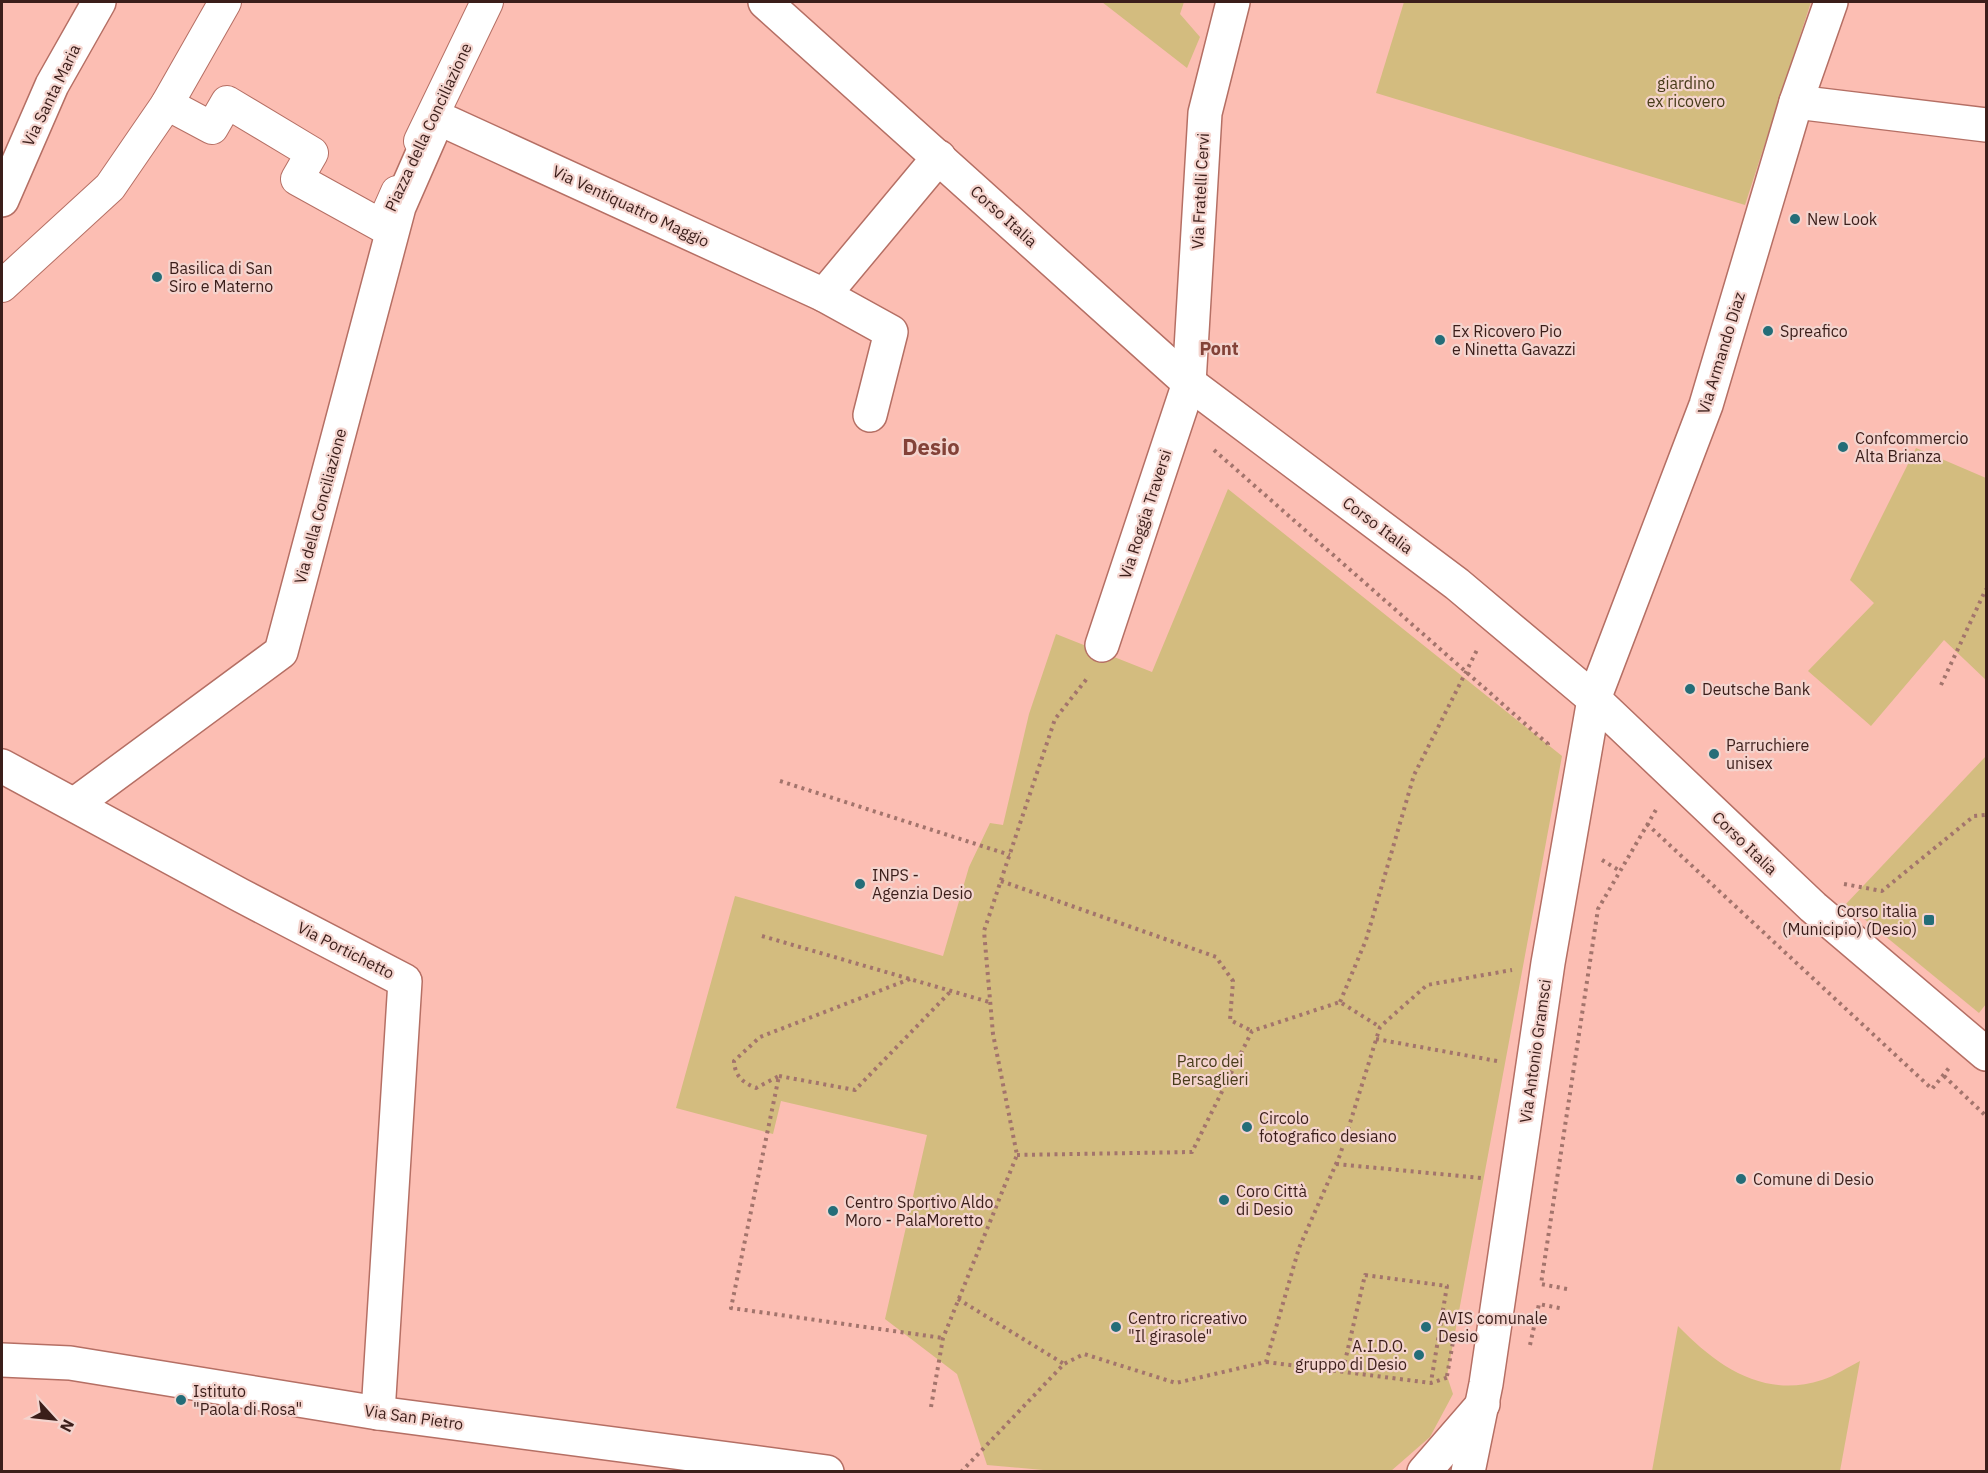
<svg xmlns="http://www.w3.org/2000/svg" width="1988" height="1473" font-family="'IBM Plex Sans',sans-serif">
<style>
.green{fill:#d3bc7f}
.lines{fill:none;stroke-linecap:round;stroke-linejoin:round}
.pedestrian-casing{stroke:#b56f64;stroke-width:34}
.minor-casing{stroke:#b56f64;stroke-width:36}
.tertiary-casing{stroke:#b56f64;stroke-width:36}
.path{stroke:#a3746c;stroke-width:4;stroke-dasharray:3 4.5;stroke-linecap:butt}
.pedestrian{stroke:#fff;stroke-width:32}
.minor{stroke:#fff;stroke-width:33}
.tertiary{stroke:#fff;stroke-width:33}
.poi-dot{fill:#246d78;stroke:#f4d4ce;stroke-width:2}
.labels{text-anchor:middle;stroke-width:4.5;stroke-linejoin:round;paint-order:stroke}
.park-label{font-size:16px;fill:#483c1a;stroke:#f4d4ce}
.street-label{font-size:16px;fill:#3b1e1a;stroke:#f4d4ce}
.poi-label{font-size:16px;fill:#3b1e1a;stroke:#f4d4ce;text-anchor:start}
.neighbourhood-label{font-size:18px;font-weight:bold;fill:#834238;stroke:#f4d4ce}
.district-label{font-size:22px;font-weight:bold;fill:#834238;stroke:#f4d4ce}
</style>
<rect width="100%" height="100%" fill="#fcbeb3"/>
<g class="green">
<path d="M 1102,2 L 1184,2 L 1180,14 L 1200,37 L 1187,68 Z"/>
<path d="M 1404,2 L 1811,2 L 1745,205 L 1376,93 Z"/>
<path d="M 1916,448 L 1986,478 L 1986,680 L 1944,640 L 1871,726 L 1808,671 L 1874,603 L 1850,580 Z"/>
<path d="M 1228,489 L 1562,756 L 1447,1376 L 1453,1394 L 1430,1437 L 1391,1471 L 1065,1472 L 987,1465 L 957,1374 L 885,1319 L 927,1135 L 781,1101 L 773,1134 L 676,1108 L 735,896 L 943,956 L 969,867 L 990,823 L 1003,825 L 1029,714 L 1056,634 L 1152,672 Z"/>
<path d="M 1986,756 L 1986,1004 L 1979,1013 L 1846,904 Z"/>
<path d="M 1678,1326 C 1717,1366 1763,1399 1822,1380 C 1835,1376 1848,1367 1860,1361 L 1840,1471 L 1652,1471 Z"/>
</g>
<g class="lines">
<g class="pedestrian-casing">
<g id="pedestrian">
<path d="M 167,104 L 212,128 L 227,102 L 312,153 L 297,179 L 382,226 L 397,192"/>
<path d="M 420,141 L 487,2"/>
<path d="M 2,286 L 110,187 L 167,104 L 225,2"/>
</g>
</g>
<g class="minor-casing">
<g id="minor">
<path d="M 765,2 L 1189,383 L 1457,584 L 1594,699 L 1813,907 L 1986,1054"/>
<path d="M 1796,102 L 1986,125"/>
<path d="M 2,200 L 52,85 L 99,2"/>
<path d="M 824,295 L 891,332 L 870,415"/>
<path d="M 1102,645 L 1189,383 L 1205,113 L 1233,2"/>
<path d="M 2,766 L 240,895 L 405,981 L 378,1413"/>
<path d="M 75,804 L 281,652 L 399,207 L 438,118 L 824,295 L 939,157"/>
<path d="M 2,1360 L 70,1363 L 378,1413 L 827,1472"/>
<path d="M 1424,1472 L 1483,1404"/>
</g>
</g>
<g class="tertiary-casing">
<path id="tertiary" d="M 1468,1472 L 1486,1384 L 1548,963 L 1594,699 L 1706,405 L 1796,102 L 1831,2"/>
</g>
<g class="path">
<path d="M 1214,450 L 1548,744 L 1547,748"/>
<path d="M 1941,685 L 1986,589"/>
<path d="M 780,781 L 1010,855"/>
<path d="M 1647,824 L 1932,1089 L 1949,1068"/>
<path d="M 1602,860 L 1620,871"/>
<path d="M 1001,881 L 1216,957 L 1233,981 L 1230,1020 L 1252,1031"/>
<path d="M 1844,884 L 1882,891 L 1974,816 L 1986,815"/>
<path d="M 762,936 L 989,1002"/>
<path d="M 910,979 L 760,1037 L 734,1061 C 735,1076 742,1082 756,1088 L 779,1076 L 731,1308 L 943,1338"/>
<path d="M 1340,1002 L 1366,940 L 1414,775 L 1478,648"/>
<path d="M 1376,1039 L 1497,1061"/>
<path d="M 779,1076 L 855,1090 L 951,991"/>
<path d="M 1944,1076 L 1986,1116"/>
<path d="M 1017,1155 L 1192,1152 L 1252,1031 L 1340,1002 L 1380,1027"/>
<path d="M 1336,1164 L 1481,1178"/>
<path d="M 1567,1289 L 1541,1284 L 1598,909 L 1657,808"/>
<path d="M 958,1299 L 1064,1364"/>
<path d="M 1530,1345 L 1539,1304 L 1564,1309"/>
<path d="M 1266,1362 L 1431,1383 L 1449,1377"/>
<path d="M 1343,1370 L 1365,1275 L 1447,1286 L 1431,1382"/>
<path d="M 1447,1376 L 1454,1336"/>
<path d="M 931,1407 L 943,1338 L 1017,1155 L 993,1034 L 984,931 L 1055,719 L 1089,676"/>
<path d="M 961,1472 L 1064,1364 L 1084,1354 L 1176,1383 L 1266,1362 L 1299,1248 L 1340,1155 L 1380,1027 L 1427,985 L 1512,970"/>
</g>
<use href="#pedestrian" class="pedestrian"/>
<use href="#minor" class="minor"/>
<use href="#tertiary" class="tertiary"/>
</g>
<g class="poi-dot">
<circle cx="1795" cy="219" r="6"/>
<circle cx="157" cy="277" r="6"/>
<circle cx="1768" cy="331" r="6"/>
<circle cx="1440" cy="340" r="6"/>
<circle cx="1843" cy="447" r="6"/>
<circle cx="1690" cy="689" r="6"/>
<circle cx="1714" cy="754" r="6"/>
<circle cx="860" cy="884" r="6"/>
<rect x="1923" y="914" width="12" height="12" rx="3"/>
<circle cx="1247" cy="1127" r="6"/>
<circle cx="1741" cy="1179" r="6"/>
<circle cx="1224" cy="1200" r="6"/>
<circle cx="833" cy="1211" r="6"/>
<circle cx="1116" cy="1327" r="6"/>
<circle cx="1426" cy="1327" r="6"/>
<circle cx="1419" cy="1355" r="6"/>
<circle cx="181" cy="1400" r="6"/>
</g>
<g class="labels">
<g class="park-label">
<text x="1686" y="89">giardino<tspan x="1686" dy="18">ex ricovero</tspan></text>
<text x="1210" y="1067">Parco dei<tspan x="1210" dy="18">Bersaglieri</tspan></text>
</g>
<g class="street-label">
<text transform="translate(51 95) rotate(-64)" y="6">Via Santa Maria</text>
<text transform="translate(428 127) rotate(-65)" y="6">Piazza della Conciliazione</text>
<text transform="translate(1200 191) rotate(-87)" y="6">Via Fratelli Cervi</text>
<text transform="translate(631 206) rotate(25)" y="6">Via Ventiquattro Maggio</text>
<text transform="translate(1004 216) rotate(42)" y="6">Corso Italia</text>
<text transform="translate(1721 353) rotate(-73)" y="6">Via Armando Diaz</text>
<text transform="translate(320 506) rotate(-75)" y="6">Via della Conciliazione</text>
<text transform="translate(1145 514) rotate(-72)" y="6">Via Roggia Traversi</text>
<text transform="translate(1378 525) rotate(37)" y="6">Corso Italia</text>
<text transform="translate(1745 843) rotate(44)" y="6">Corso Italia</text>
<text transform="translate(346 950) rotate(27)" y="6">Via Portichetto</text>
<text transform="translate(1535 1051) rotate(-82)" y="6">Via Antonio Gramsci</text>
<text transform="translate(414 1417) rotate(8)" y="6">Via San Pietro</text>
</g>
<g class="poi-label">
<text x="1807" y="225">New Look</text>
<text x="169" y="274">Basilica di San<tspan x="169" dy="18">Siro e Materno</tspan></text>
<text x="1452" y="337">Ex Ricovero Pio<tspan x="1452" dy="18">e Ninetta Gavazzi</tspan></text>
<text x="1780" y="337">Spreafico</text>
<text x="1855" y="444">Confcommercio<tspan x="1855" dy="18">Alta Brianza</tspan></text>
<text x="1702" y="695">Deutsche Bank</text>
<text x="1726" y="751">Parruchiere<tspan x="1726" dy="18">unisex</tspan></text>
<text x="872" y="881">INPS -<tspan x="872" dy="18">Agenzia Desio</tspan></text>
<text x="1917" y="917" text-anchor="end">Corso italia<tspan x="1917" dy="18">(Municipio) (Desio)</tspan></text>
<text x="1259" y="1124">Circolo<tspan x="1259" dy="18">fotografico desiano</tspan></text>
<text x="1753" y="1185">Comune di Desio</text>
<text x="1236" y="1197">Coro Città<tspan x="1236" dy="18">di Desio</tspan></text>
<text x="845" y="1208">Centro Sportivo Aldo<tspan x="845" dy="18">Moro - PalaMoretto</tspan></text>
<text x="1128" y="1324">Centro ricreativo<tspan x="1128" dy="18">"Il girasole"</tspan></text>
<text x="1438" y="1324">AVIS comunale<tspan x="1438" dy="18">Desio</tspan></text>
<text x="1407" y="1352" text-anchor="end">A.I.D.O.<tspan x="1407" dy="18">gruppo di Desio</tspan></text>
<text x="193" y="1397">Istituto<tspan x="193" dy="18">"Paola di Rosa"</tspan></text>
</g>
<g class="neighbourhood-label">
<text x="1219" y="355">Pont</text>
</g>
<g class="district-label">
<text x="931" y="455">Desio</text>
</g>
</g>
<rect width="1988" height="1473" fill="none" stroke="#3b1e1a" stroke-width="6"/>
<g transform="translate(54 1419) rotate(117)" stroke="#f4d4ce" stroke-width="4.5" paint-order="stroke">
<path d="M0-4.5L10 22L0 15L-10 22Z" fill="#3b1e1a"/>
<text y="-9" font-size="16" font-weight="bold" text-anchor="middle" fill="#3b1e1a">N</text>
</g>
</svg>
